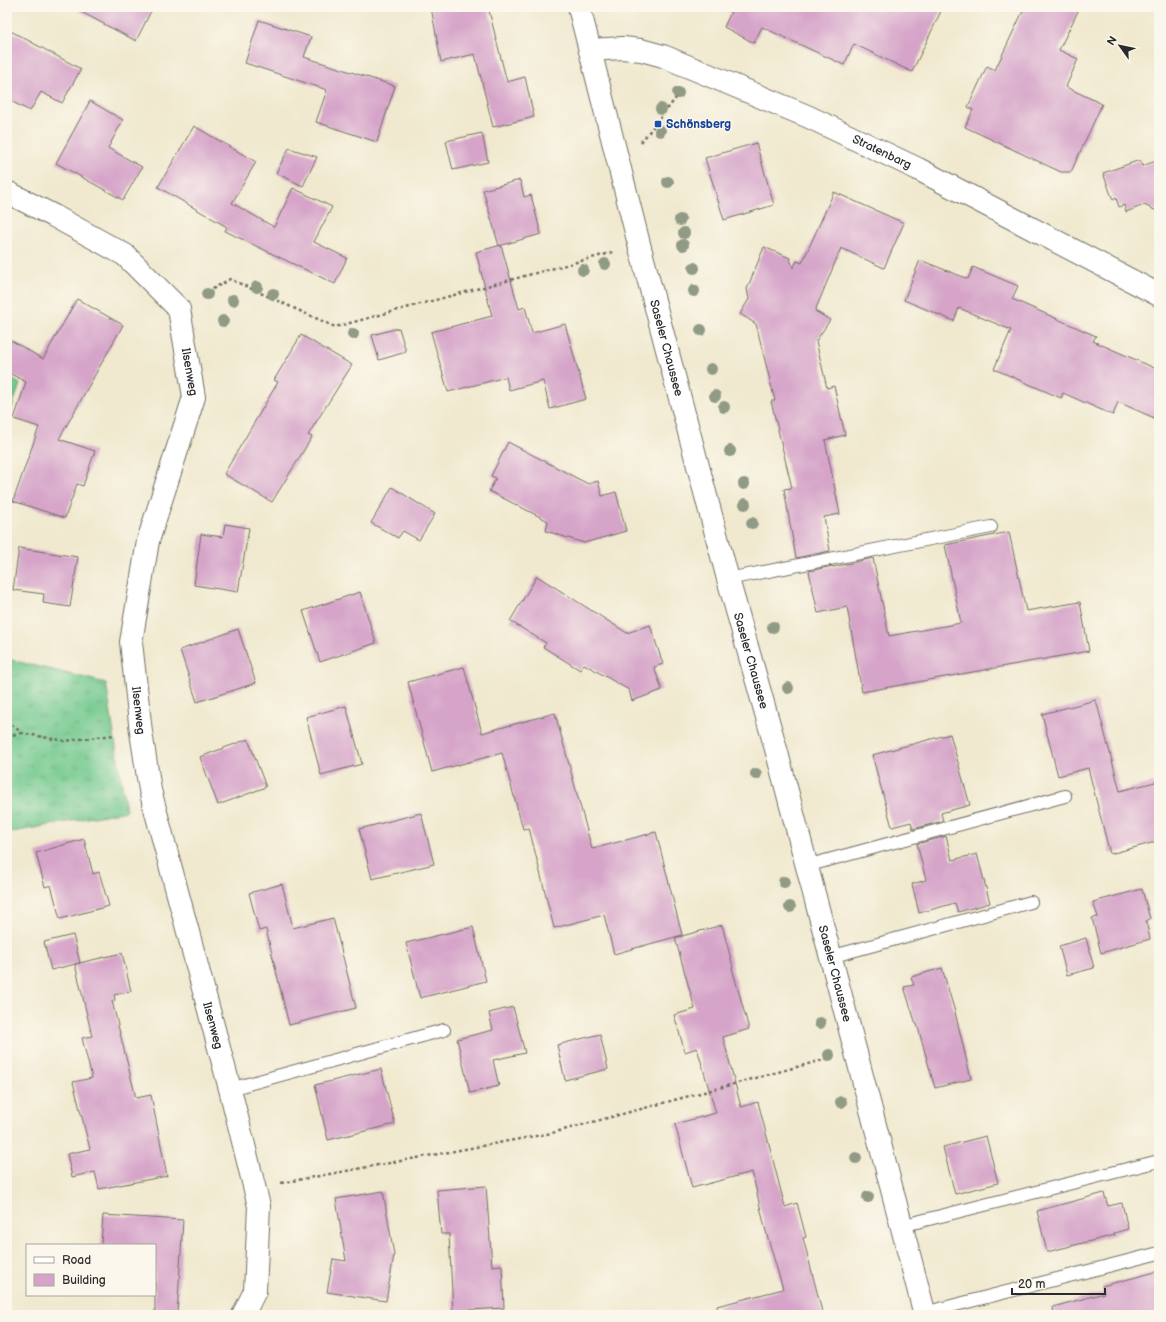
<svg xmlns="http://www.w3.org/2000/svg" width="1166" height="1322" font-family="'Balsamiq Sans',sans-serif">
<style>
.grass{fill:url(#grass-tufts);stroke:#4f7a5c}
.building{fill:#d6a4c9}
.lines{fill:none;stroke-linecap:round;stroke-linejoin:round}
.service-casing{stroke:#706e64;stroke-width:14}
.minor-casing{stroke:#706e64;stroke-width:24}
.primary-casing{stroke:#706e64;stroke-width:24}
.path{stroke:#706e64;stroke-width:2.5;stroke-dasharray:3 3;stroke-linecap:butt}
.service{stroke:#fff;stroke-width:12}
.minor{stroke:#fff;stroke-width:22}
.primary{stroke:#fff;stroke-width:22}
.tree{fill:#909a85}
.transit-dot{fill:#1a4fb4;stroke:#fbf7ec;stroke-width:1.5}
.labels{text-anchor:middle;stroke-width:3;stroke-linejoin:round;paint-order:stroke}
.transit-label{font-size:12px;font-weight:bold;fill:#164399;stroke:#fbf7ec;text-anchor:start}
.street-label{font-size:12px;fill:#2b2b2b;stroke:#fbf7ec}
</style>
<defs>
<pattern id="grass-tufts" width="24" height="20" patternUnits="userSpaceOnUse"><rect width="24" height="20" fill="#73c98e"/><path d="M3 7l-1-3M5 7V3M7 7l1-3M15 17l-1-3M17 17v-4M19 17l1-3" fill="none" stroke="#5fa374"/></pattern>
</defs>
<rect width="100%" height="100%" fill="#fbf7ec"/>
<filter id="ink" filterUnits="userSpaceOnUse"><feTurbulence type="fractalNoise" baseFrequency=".025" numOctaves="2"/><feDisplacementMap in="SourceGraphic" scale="8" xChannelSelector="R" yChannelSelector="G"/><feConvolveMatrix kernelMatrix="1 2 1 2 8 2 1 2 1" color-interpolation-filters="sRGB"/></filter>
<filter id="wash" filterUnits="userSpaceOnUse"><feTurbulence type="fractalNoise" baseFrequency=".012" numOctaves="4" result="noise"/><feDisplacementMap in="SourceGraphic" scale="16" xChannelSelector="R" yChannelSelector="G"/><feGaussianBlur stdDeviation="0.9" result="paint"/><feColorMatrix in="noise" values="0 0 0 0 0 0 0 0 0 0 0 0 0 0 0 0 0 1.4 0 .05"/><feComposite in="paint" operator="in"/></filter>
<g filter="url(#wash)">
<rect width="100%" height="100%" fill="#f0e9cf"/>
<g class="grass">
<path d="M 7,376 L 20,384 L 7,423 Z"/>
<path d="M 7,659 L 106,683 L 126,811 L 7,833 Z"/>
</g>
<g id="blocks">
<g class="building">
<path d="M 72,7 L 153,7 L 136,41 Z"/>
<path d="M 431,7 L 488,7 L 507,82 L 525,77 L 534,117 L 493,127 L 475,54 L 441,62 Z"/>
<path d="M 721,7 L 943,7 L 912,72 L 854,44 L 844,65 L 762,27 L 754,43 L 724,27 L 731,12 Z"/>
<path d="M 1025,7 L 1080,7 L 1059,50 L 1078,59 L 1066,87 L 1102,104 L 1071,172 L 1061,172 L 965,127 L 973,110 L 968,107 L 987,66 L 995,70 Z"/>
<path d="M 259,20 L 311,37 L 304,57 L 395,86 L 377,142 L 316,122 L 327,90 L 245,63 Z"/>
<path d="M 7,29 L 81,69 L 62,103 L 41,92 L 30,111 L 7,99 Z"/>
<path d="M 90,101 L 123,120 L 108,148 L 142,167 L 123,200 L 56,163 Z"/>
<path d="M 194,126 L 256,162 L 232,203 L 274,227 L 293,188 L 332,207 L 314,242 L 347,258 L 335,284 L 225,231 L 227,227 L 158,187 Z"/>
<path d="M 482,133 L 488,162 L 453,170 L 446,141 Z"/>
<path d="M 756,143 L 774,205 L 724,220 L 705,158 Z"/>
<path d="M 289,148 L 317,157 L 303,186 L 276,173 Z"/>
<path d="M 1140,160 L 1142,166 L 1159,160 L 1159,212 L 1144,205 L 1126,212 L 1124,205 L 1119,207 L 1116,198 L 1113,200 L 1103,173 Z"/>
<path d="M 520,180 L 524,197 L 531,195 L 541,234 L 499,246 L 483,190 Z"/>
<path d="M 834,192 L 904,223 L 884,268 L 841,248 L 815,311 L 830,320 L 816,341 L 827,388 L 834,386 L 845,435 L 825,440 L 840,514 L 824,517 L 830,551 L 796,558 L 784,489 L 792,488 L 771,401 L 775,401 L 756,324 L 740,314 L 749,299 L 747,289 L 764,247 L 790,258 L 793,268 L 797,261 L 802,263 Z"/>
<path d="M 501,245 L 519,309 L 525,307 L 532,333 L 565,324 L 586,399 L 550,409 L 543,381 L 509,390 L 506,377 L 448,392 L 431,332 L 492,316 L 476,252 Z"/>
<path d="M 920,260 L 968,279 L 973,267 L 1018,286 L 1012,299 L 1096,336 L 1093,341 L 1159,370 L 1159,420 L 1118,402 L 1113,415 L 1063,393 L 1061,398 L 994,369 L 1011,330 L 959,308 L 954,321 L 904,300 Z"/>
<path d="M 77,299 L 123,325 L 59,439 L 95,451 L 83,486 L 77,484 L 65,518 L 13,501 L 39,427 L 14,419 L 26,382 L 7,372 L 7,338 L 43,359 Z"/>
<path d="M 399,328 L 406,352 L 379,360 L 372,335 Z"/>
<path d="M 301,335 L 352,365 L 308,435 L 312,437 L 272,502 L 224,474 L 278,382 L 274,380 Z"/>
<path d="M 508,442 L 588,484 L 598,481 L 602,496 L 616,492 L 626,531 L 584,543 L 546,531 L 548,521 L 489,491 L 496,478 L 491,476 Z"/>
<path d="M 392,487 L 435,514 L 419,540 L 403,531 L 398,538 L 371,523 Z"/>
<path d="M 225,524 L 249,528 L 238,592 L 194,585 L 201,534 L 223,537 Z"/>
<path d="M 1009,532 L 1026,611 L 1080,602 L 1089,651 L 862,692 L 847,607 L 818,613 L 809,571 L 833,566 L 833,567 L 873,558 L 889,636 L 961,623 L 945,545 Z"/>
<path d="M 19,548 L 78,557 L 70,607 L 43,603 L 44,594 L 13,590 Z"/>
<path d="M 537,576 L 627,633 L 650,625 L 663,664 L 654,667 L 662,690 L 632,701 L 629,690 L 584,664 L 580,670 L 543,647 L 546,643 L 510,621 Z"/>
<path d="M 360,592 L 376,643 L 320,662 L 303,611 Z"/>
<path d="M 238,629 L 256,683 L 197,702 L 180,650 Z"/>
<path d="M 464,667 L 482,733 L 555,713 L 592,849 L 656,832 L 682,935 L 614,954 L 604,915 L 554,928 L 529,828 L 523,829 L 502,753 L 432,772 L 408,682 Z"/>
<path d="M 1096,700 L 1120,791 L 1159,781 L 1159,841 L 1110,854 L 1088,768 L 1058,776 L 1042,714 Z"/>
<path d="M 346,706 L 362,764 L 321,775 L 306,717 Z"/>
<path d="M 950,734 L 970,805 L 941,813 L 943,821 L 913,829 L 911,822 L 892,827 L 872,755 Z"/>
<path d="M 248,739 L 266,787 L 218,805 L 200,757 Z"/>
<path d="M 421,813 L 434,864 L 372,879 L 359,829 Z"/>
<path d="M 946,836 L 952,860 L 977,854 L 990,903 L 958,912 L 955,903 L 919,913 L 912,884 L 926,880 L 917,844 Z"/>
<path d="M 84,839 L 93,874 L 99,872 L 109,906 L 60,919 L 51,885 L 45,887 L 36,853 Z"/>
<path d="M 282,884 L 293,928 L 333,918 L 356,1008 L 289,1025 L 266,929 L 259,931 L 249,893 Z"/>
<path d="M 1142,889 L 1150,919 L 1146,921 L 1150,939 L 1101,953 L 1092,918 L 1098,917 L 1093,902 Z"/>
<path d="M 722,925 L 733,967 L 732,968 L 749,1029 L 723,1037 L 741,1107 L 758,1102 L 785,1207 L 797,1203 L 806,1237 L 803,1238 L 823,1315 L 718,1315 L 717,1306 L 783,1289 L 765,1228 L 752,1172 L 692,1188 L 675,1124 L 716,1113 L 697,1048 L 685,1052 L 674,1015 L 695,1009 L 675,938 Z"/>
<path d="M 473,927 L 486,981 L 420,998 L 406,943 Z"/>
<path d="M 73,935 L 80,963 L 51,970 L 44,942 Z"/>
<path d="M 1086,938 L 1094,968 L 1067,975 L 1059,946 Z"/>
<path d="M 122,953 L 131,991 L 114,995 L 115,1000 L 112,1001 L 136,1098 L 151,1095 L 167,1176 L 99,1189 L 95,1172 L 72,1177 L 67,1154 L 90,1149 L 73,1082 L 92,1078 L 82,1038 L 92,1036 L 75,964 Z"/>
<path d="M 942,968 L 955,1012 L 971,1079 L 935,1088 L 917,1024 L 916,1024 L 904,987 L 914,985 L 911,977 Z"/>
<path d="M 513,1007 L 525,1053 L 493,1060 L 499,1086 L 470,1093 L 457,1039 L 493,1030 L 489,1013 Z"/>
<path d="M 600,1034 L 608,1069 L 565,1080 L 557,1045 Z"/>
<path d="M 381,1069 L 395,1124 L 328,1140 L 315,1085 Z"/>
<path d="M 986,1136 L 998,1183 L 955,1194 L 943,1147 Z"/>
<path d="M 486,1186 L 492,1266 L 502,1265 L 504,1308 L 453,1311 L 449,1234 L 441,1234 L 437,1190 Z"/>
<path d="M 383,1191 L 394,1255 L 386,1301 L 327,1292 L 333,1259 L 346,1261 L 336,1199 Z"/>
<path d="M 1104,1193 L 1108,1206 L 1122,1203 L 1128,1229 L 1114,1233 L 1115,1235 L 1047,1252 L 1037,1211 Z"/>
<path d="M 103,1215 L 183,1220 L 177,1315 L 155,1315 L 155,1245 L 101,1245 Z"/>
<path d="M 1159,1271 L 1159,1315 L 1054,1315 L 1053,1307 L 1104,1293 L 1102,1286 Z"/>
</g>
</g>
</g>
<g filter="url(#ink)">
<use href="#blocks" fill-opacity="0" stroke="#706e64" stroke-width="1"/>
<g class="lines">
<g class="service-casing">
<g id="service">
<path d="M 728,579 L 991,527"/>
<path d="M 806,866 L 1065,796"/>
<path d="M 830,957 L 1031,902"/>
<path d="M 230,1089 L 444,1030"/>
<path d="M 901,1226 L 1159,1161"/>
<path d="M 924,1313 L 1159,1253"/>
</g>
</g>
<g class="minor-casing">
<g id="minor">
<path id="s1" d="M 590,50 L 623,48 L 641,50 L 663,56 L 809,117 L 918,169 L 1159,295"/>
<path id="s2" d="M 7,192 L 54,216 L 125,255 L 179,309 L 194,397 L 148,541 L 131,642 L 141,732 L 150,790 L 230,1089 L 259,1206 L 255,1291 L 243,1315"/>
</g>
</g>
<g class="primary-casing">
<g id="primary">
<path id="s3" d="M 579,7 L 639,244 L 728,579 L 776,749 L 925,1315"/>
</g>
</g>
<g class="path">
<path d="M 641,142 L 680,93"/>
<path d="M 202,295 L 230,279 L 335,327 L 614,252"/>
<path d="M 7,721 L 22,733 L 64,741 L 114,735"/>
<path d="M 7,736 L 22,733"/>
<path d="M 281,1183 L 552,1133 L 830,1058"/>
</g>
<use href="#service" class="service"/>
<use href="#minor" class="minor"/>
<use href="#primary" class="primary"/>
</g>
<g class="tree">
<circle cx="678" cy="93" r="6"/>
<circle cx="661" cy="109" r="6"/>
<circle cx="660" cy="131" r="6"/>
<circle cx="668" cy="182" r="6"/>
<circle cx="680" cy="220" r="6"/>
<circle cx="684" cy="233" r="6"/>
<circle cx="683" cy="245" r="6"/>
<circle cx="605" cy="264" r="6"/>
<circle cx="694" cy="268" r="6"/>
<circle cx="583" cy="270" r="6"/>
<circle cx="257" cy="287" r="6"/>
<circle cx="694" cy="291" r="6"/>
<circle cx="207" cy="294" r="6"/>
<circle cx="273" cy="294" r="6"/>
<circle cx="233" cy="300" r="6"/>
<circle cx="223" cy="321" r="6"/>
<circle cx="701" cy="330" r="6"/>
<circle cx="353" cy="334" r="6"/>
<circle cx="711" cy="369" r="6"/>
<circle cx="715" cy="396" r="6"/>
<circle cx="724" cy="407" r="6"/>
<circle cx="730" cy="451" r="6"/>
<circle cx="744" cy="484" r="6"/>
<circle cx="745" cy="504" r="6"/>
<circle cx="752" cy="523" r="6"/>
<circle cx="773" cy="627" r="6"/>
<circle cx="788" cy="688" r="6"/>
<circle cx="756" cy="774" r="6"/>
<circle cx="784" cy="882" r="6"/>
<circle cx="790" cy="907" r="6"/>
<circle cx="820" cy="1023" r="6"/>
<circle cx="829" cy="1055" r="6"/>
<circle cx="841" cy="1102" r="6"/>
<circle cx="856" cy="1158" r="6"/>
<circle cx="868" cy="1197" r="6"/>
</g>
</g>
<rect class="transit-dot" x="654" y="120" width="8" height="8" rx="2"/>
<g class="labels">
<g class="transit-label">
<text x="666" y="128">Schönsberg</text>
</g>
<g class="street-label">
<text dy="4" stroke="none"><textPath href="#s1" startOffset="313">Stratenbarg</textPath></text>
<text dy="4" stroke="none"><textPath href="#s3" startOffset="352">Saseler Chaussee</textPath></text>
<text dy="4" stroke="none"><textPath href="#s2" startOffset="274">Ilsenweg</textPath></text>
<text dy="4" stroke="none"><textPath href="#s3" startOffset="676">Saseler Chaussee</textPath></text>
<text dy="4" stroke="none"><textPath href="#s2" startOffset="622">Ilsenweg</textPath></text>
<text dy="4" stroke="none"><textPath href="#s3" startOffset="1000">Saseler Chaussee</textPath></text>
<text dy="4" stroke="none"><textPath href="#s2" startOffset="946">Ilsenweg</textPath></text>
</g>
</g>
<rect width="1166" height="1322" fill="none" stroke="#fbf7ec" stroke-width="24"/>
<rect x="26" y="1244" width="130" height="52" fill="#fbf7ec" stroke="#a8a59f"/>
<rect x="34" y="1257" width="20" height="6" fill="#ffffff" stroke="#a8a59f"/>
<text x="62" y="1264" font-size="12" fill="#2b2b2b">Road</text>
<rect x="34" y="1274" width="20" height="12" fill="#d6a4c9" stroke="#a8a59f"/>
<text x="62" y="1284" font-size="12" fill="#2b2b2b">Building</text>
<g transform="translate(1120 46) rotate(303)" stroke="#fbf7ec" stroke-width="3" paint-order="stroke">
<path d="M0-3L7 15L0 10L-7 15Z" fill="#2b2b2b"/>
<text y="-6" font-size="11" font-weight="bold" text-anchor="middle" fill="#2b2b2b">N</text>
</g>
<path d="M1012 1288v6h93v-6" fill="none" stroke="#2b2b2b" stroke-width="2"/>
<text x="1018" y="1288" font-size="12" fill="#2b2b2b" stroke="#fbf7ec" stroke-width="3" paint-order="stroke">20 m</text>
</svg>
